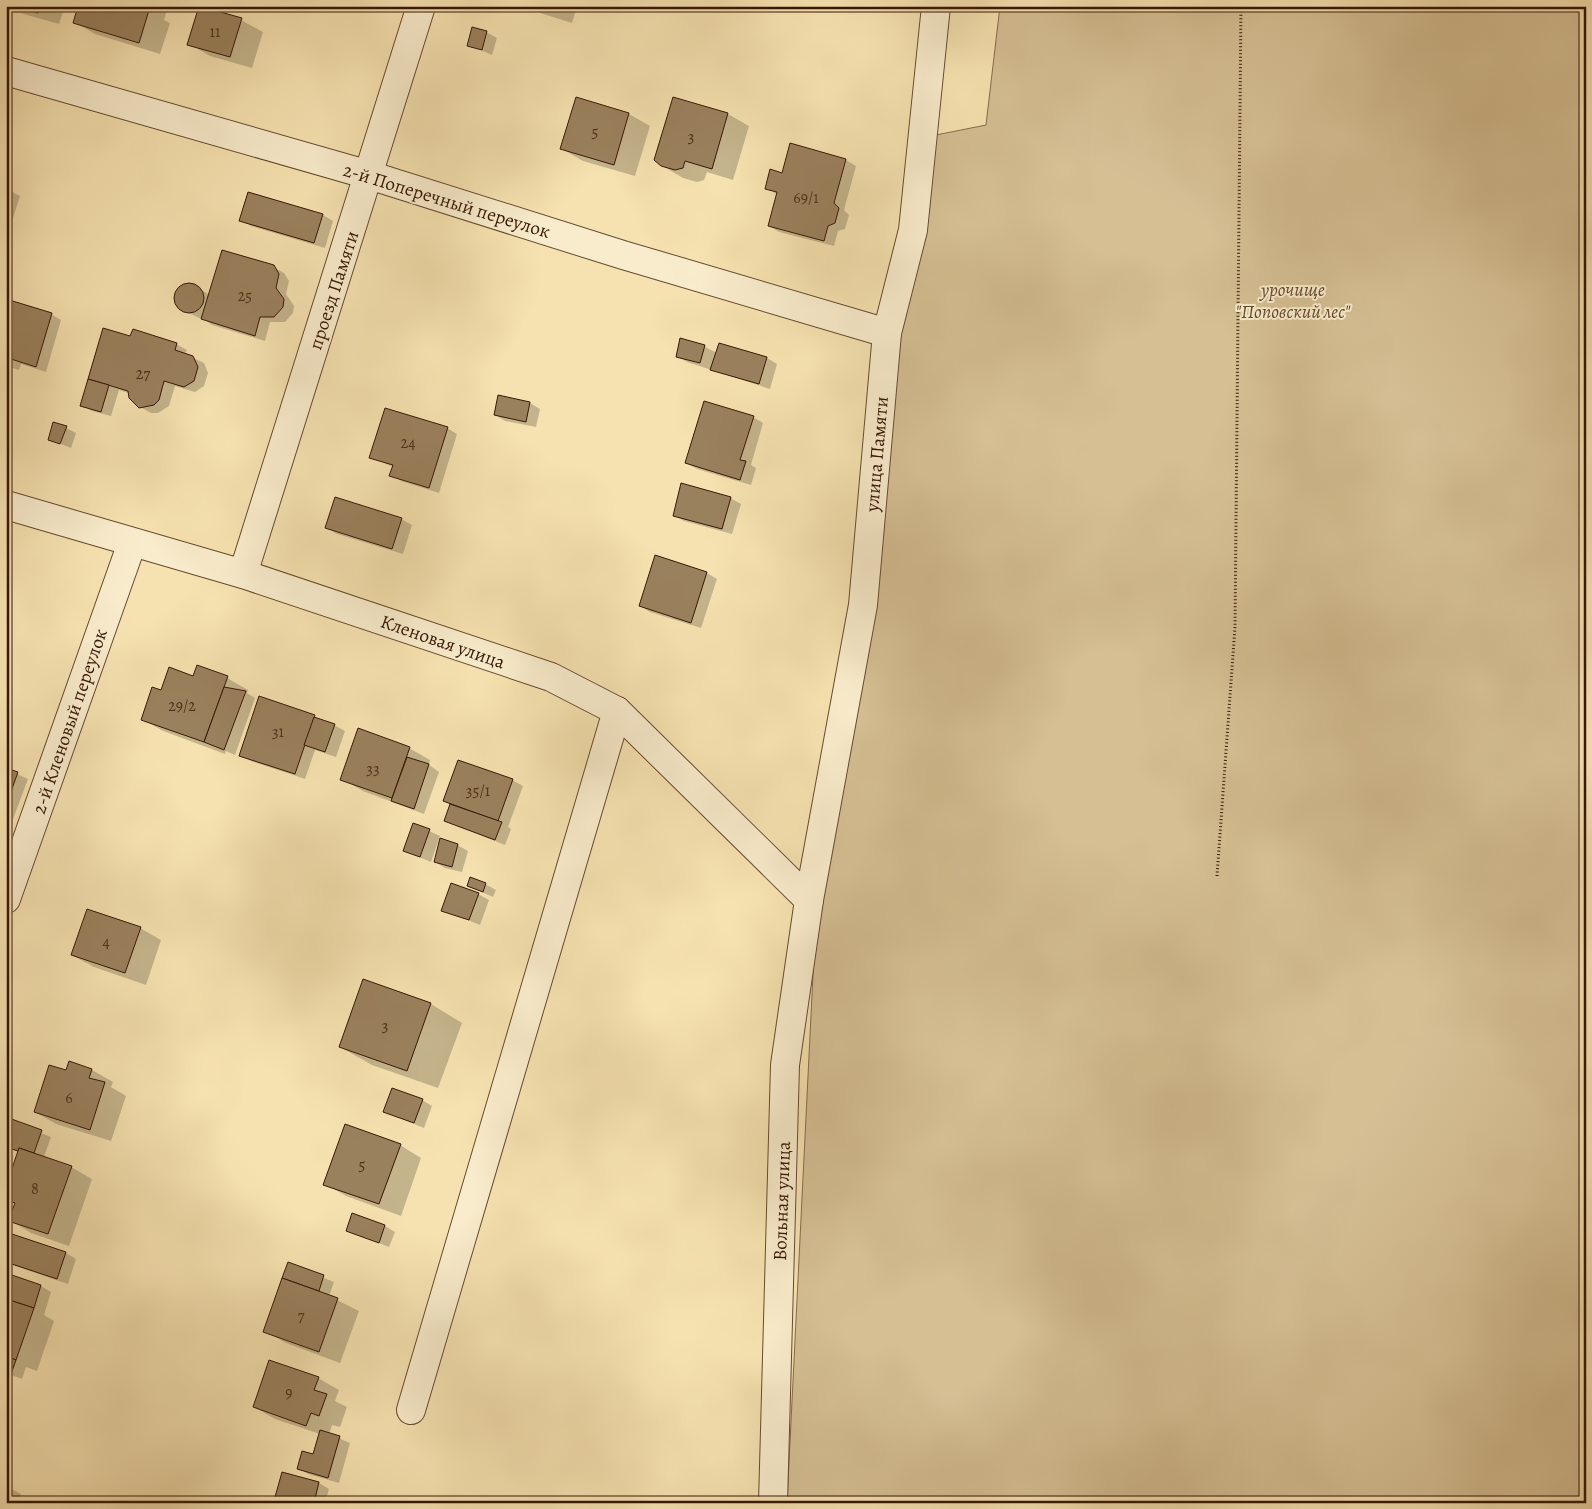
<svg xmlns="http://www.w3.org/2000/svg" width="1592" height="1509" font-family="Alegreya,serif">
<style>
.green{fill:#d5bf93;stroke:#866b4c}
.shadow{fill:#0003}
.building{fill:#9a815d;stroke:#361704}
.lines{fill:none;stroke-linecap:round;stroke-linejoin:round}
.minor-casing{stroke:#664a2f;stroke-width:30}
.path{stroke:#361704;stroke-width:3;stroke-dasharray:1 2.5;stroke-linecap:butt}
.minor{stroke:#f9eccc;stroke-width:28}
.labels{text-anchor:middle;stroke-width:4;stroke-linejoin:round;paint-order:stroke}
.number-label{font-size:16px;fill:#4f321a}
.street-label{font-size:19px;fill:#361704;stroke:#f9eccc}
.park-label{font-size:19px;font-style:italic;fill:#66492f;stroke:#f9eccc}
</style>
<rect width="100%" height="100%" fill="#f6e2b0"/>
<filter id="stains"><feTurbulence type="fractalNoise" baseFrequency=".004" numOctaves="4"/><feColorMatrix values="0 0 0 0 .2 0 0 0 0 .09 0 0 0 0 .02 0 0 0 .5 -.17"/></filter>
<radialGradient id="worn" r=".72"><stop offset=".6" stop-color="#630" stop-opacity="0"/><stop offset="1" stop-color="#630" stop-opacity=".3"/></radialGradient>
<path class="green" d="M 1000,6 L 1586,6 L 1586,1503 L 787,1503 L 816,914 L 916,139 L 986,125 Z"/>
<g class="shadow">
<path d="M 6,6 L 65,6 L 59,24 L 6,9 Z"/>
<path d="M 79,6 L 168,6 L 164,20 L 170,23 L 160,54 L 95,34 L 74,22 Z"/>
<path d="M 518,6 L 577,6 L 572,23 Z"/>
<path d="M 241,20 L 263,32 L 252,68 L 210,56 L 189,44 Z"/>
<path d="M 486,32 L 497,38 L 492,55 L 469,45 Z"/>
<path d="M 577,99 L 629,114 L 650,126 L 635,176 L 583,161 L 562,149 Z"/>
<path d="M 728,114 L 749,126 L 733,180 L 707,172 L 704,180 L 697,182 L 683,178 L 661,165 Z"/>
<path d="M 791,145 L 846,160 L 856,166 L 844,210 L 849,215 L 845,229 L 838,231 L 834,246 L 779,232 L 769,226 L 778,195 L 766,188 L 783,174 Z"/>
<path d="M 6,189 L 20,196 L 6,240 Z"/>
<path d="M 249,193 L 323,215 L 333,221 L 325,248 L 251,226 L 241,220 Z"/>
<path d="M 273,267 L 284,273 L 289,281 L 286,294 L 294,306 L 293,313 L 285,322 L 270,322 L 265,341 L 212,325 L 203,318 L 199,318 L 179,308 L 175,300 L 176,291 L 182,285 L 191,284 L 210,295 Z"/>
<path d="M 6,301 L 51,314 L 61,320 L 46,372 L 21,364 L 19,370 L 6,366 Z"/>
<path d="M 131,338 L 176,344 L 187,350 L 185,354 L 204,363 L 208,373 L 204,386 L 195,392 L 175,386 L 169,406 L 158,413 L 151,413 L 140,407 L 131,394 L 119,390 L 111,416 L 92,411 L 81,405 Z"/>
<path d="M 681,340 L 705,347 L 717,353 L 720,344 L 767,358 L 777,364 L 770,389 L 687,362 L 677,356 Z"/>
<path d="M 530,403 L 540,409 L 536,427 L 505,421 L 495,415 Z"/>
<path d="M 753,417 L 763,423 L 751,465 L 756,468 L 751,485 L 697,469 L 687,463 Z"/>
<path d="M 66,428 L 76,433 L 71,448 L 49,439 Z"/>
<path d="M 447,428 L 457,434 L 439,493 L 401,481 L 391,475 L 393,467 L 370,457 Z"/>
<path d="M 730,498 L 741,504 L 732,534 L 684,521 L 674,515 Z"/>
<path d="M 401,519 L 412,525 L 403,554 L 337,534 L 327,528 Z"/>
<path d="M 656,557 L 707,573 L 717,579 L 701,628 L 650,612 L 640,606 Z"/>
<path d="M 194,677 L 227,678 L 248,690 L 247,693 L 255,698 L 235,755 L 226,751 L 225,754 L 163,731 L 142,719 L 162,692 Z"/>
<path d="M 334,725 L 345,731 L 336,757 L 315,750 L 305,779 L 251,761 L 241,755 Z"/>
<path d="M 409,748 L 430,760 L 429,765 L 439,772 L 424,814 L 363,791 L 342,779 Z"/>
<path d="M 6,769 L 28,779 L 10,827 L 6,826 Z"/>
<path d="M 512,780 L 523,786 L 508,827 L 511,829 L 505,845 L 445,821 L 451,805 L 444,801 Z"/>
<path d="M 414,824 L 440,836 L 431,862 L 404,851 Z"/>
<path d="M 457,845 L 468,851 L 462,872 L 445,868 L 435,862 Z"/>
<path d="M 485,884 L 496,890 L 493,897 L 468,886 Z"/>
<path d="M 478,894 L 489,900 L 480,925 L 443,910 Z"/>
<path d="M 140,928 L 161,940 L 146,985 L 94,967 L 72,955 Z"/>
<path d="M 364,981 L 431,1004 L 462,1023 L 438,1088 L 372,1065 L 340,1047 Z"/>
<path d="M 92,1070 L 113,1082 L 111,1087 L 126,1096 L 111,1141 L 56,1124 L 35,1112 L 67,1072 Z"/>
<path d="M 422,1100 L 432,1106 L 424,1128 L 385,1112 Z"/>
<path d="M 6,1119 L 51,1137 L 44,1157 L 71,1167 L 92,1179 L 69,1246 L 31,1233 L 10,1220 L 16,1205 L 6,1199 L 9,1179 L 19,1152 L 6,1148 Z"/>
<path d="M 400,1145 L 421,1158 L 401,1216 L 346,1196 L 325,1184 Z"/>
<path d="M 385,1226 L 395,1232 L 389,1247 L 347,1230 Z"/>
<path d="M 6,1233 L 66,1253 L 76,1259 L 68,1284 L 6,1263 Z"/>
<path d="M 289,1264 L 334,1282 L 329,1296 L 359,1311 L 340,1363 L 286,1343 L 265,1331 Z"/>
<path d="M 6,1275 L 41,1286 L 51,1292 L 44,1315 L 54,1321 L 37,1371 L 26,1367 L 22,1379 L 6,1373 Z"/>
<path d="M 318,1378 L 339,1390 L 335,1401 L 347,1407 L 340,1427 L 332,1425 L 329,1434 L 350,1443 L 339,1483 L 308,1474 L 298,1468 L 314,1455 L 320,1434 L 275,1419 L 254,1407 Z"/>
<path d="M 6,1435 L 12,1438 L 6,1456 Z"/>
<path d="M 283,1474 L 319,1483 L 329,1489 L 325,1503 L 275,1503 Z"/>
<path d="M 6,1486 L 21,1494 L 18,1503 L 6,1503 Z"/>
</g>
<g class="building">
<path d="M 15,6 L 40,6 L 38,13 Z"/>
<path d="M 78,6 L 143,6 L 143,8 L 149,10 L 139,43 L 73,23 Z"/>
<path d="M 199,6 L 242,18 L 230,57 L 187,45 Z"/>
<path d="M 531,6 L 553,6 L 551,12 Z"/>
<path d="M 472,27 L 487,31 L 482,50 L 467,46 Z"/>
<path d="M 576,97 L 629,113 L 614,165 L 560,149 Z"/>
<path d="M 673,97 L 728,113 L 712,169 L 685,161 L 683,168 L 675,170 L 661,166 L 654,160 Z"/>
<path d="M 790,143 L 846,159 L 834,203 L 839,208 L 835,223 L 828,226 L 824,241 L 768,226 L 777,192 L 765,189 L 770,169 L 782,173 Z"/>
<path d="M 6,188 L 10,189 L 6,202 Z"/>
<path d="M 248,192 L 323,214 L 314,243 L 239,221 Z"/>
<path d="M 222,250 L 274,265 L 279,274 L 276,288 L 284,299 L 283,307 L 274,317 L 260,317 L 255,336 L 201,319 Z"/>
<circle cx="189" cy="298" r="15"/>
<path d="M 6,299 L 52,313 L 36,367 L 11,359 L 9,365 L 6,364 Z"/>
<path d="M 103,328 L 130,336 L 133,329 L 177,343 L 175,350 L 193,356 L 198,367 L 194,381 L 184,387 L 164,381 L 159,400 L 154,405 L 139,408 L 129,398 L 128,391 L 88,379 Z"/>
<path d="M 680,338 L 705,345 L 700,363 L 676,357 Z"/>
<path d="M 719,343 L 767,357 L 759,384 L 710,370 Z"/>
<path d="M 88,379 L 109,385 L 101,412 L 80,406 Z"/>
<path d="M 498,395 L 530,402 L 526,422 L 494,415 Z"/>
<path d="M 704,401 L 754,416 L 740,460 L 746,461 L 740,480 L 685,463 Z"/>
<path d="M 385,408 L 448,427 L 429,488 L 389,476 L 393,465 L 369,458 Z"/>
<path d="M 53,422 L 67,426 L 60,444 L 48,440 Z"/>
<path d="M 681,483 L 731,497 L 722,529 L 673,516 Z"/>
<path d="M 335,497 L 402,518 L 392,549 L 325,528 Z"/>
<path d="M 655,555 L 707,572 L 691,623 L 639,606 Z"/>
<path d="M 197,665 L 228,676 L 204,742 L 141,720 L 152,687 L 161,690 L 169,667 L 193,676 Z"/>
<path d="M 224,687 L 246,691 L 224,750 L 204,742 Z"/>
<path d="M 259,696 L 315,715 L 295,774 L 239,756 Z"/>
<path d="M 314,717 L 335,724 L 325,752 L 304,745 Z"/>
<path d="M 358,728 L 410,747 L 392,798 L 340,780 Z"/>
<path d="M 407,757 L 429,764 L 414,809 L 391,801 Z"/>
<path d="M 458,760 L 513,779 L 498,821 L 443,801 Z"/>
<path d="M 6,768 L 18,772 L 8,800 L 6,799 Z"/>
<path d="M 450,804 L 502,822 L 495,840 L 444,821 Z"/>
<path d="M 413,823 L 430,829 L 420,857 L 403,851 Z"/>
<path d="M 440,838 L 458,844 L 452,867 L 434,862 Z"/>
<path d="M 470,877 L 486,883 L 483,892 L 467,886 Z"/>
<path d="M 451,883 L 479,893 L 469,920 L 441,911 Z"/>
<path d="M 87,909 L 141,927 L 125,973 L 71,955 Z"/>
<path d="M 363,979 L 431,1003 L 407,1071 L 339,1047 Z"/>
<path d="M 69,1061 L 92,1069 L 89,1078 L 105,1082 L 90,1130 L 34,1112 L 49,1065 L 66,1070 Z"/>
<path d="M 392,1088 L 423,1099 L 414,1123 L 383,1112 Z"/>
<path d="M 6,1117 L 42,1130 L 34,1153 L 19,1148 L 18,1151 L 6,1147 Z"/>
<path d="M 345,1124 L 401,1144 L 379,1204 L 323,1185 Z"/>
<path d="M 19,1148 L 72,1166 L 48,1234 L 8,1221 L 15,1203 L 6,1200 L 6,1176 L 9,1177 Z"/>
<path d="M 352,1213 L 385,1225 L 379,1243 L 346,1231 Z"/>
<path d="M 6,1232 L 66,1252 L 57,1279 L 6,1262 Z"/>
<path d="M 288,1262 L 324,1275 L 319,1291 L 282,1278 Z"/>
<path d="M 6,1273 L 41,1285 L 34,1308 L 6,1299 Z"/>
<path d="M 282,1278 L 338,1298 L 319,1352 L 263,1332 Z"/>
<path d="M 6,1299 L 34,1308 L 16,1360 L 6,1356 Z"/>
<path d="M 6,1356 L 16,1360 L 11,1374 L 6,1372 Z"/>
<path d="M 269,1360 L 319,1377 L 314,1390 L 327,1394 L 319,1416 L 311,1413 L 306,1426 L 253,1407 Z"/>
<path d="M 320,1430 L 340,1436 L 328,1478 L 297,1469 L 302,1451 L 313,1454 Z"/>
<path d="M 282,1472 L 319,1482 L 314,1503 L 296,1503 L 275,1497 Z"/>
<path d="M 275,1497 L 296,1503 L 274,1503 Z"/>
</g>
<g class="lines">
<g class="minor-casing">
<g id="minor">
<path d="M 6,71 L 369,175 L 623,255 L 887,333"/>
<path d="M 6,505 L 243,574 L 551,677 L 617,711 L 809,900"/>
<path d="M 243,574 L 421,6"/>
<path d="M 6,899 L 132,543"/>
<path d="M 411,1410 L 617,711"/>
<path d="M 773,1503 L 785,1065 L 809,900 L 863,605 L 887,333 L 913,230 L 936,6"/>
</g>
</g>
<path class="path" d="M 1217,876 L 1235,627 L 1241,6"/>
<use href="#minor" class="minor"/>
</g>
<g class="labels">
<g class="number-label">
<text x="215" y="37">11</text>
<text x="595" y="137">5</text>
<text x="691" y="142">3</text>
<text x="806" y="203">69/1</text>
<text x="245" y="301">25</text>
<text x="143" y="379">27</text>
<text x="408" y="448">24</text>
<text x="182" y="711">29/2</text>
<text x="278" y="737">31</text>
<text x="373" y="774">33</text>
<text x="478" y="796">35/1</text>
<text x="106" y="947">4</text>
<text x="385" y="1031">3</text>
<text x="69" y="1103">6</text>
<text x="362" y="1170">5</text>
<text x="35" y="1194">8</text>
<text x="301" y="1321">7</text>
<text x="289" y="1398">9</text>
</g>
<g class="street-label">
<text transform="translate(447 200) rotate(17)" y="7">2-й Поперечный переулок</text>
<text transform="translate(333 290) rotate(-72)" y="7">проезд Памяти</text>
<text transform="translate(876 454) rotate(-85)" y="7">улица Памяти</text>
<text transform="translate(443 641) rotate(19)" y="7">Кленовая улица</text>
<text transform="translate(69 721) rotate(-71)" y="7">2-й Кленовый переулок</text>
<text transform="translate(781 1201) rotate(-88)" y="7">Вольная улица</text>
</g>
<g class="park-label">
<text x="1293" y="296">урочище<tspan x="1293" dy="22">"Поповский лес"</tspan></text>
</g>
</g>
<rect width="1592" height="1509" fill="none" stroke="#f6e2b0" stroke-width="25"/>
<rect x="8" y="8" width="1577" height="1494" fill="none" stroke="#361704" stroke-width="2.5"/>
<rect x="12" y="12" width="1567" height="1484" fill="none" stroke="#361704"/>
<rect width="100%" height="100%" filter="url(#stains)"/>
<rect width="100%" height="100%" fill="url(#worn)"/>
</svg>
